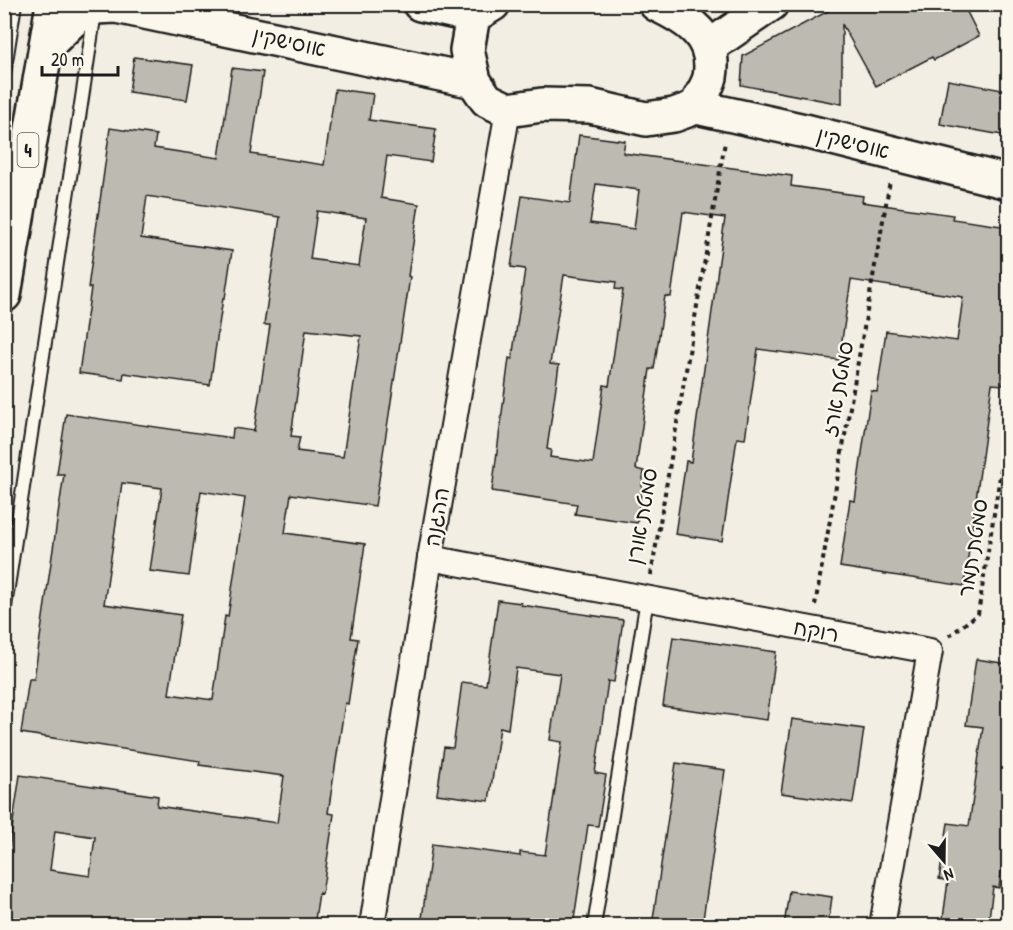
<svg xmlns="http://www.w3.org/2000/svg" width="1013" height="930" font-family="'Patrick Hand','Playpen Sans Hebrew',sans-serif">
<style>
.building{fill:#bdbab1;stroke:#1c1c1c;stroke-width:1.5;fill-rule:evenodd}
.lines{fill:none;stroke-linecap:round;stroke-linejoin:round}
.lane-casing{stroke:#1c1c1c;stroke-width:16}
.street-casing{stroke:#1c1c1c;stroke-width:28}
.secondary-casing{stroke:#1c1c1c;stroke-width:38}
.highway-casing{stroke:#1c1c1c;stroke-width:38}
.path{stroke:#1c1c1c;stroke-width:4;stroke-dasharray:4.5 4.5;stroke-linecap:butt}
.lane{stroke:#fbf7ec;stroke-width:12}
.street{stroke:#fbf7ec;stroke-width:24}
.secondary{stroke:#fbf7ec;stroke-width:33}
.highway{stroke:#fbf7ec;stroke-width:33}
.labels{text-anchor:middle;stroke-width:4.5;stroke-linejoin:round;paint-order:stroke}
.shield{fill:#fbf7ec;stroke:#5f5e5a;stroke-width:1.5}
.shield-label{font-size:20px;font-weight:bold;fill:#1c1c1c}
.street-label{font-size:21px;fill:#1c1c1c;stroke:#fbf7ec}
</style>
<rect width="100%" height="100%" fill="#f2eee4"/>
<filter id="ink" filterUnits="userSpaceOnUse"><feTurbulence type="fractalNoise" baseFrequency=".0167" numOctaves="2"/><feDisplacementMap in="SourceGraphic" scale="12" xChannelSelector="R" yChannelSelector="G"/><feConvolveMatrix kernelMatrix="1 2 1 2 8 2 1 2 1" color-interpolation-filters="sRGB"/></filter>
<g filter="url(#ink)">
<g class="building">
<path d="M 832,4 L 963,4 L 979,36 L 934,60 L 932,57 L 876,86 L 842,24 L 842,104 L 741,85 L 743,56 L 834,8 Z"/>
<path d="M 134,57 L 193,65 L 187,100 L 129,92 Z"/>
<path d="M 232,68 L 263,72 L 251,154 L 324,165 L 335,89 L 373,94 L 369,120 L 436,129 L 431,162 L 387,156 L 381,198 L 419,204 L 408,276 L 410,277 L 375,506 L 291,494 L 285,533 L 365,544 L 351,638 L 358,639 L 348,704 L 345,703 L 328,813 L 334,814 L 322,894 L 319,893 L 314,926 L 68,926 L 4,917 L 4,854 L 8,855 L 20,775 L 158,796 L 157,806 L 277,823 L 284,776 L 199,765 L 200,761 L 21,733 L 29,679 L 34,679 L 64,474 L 57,474 L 66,414 L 232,438 L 233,428 L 254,431 L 270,325 L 264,325 L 280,217 L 147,196 L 141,238 L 232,251 L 225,298 L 223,298 L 210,385 L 124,373 L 123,379 L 79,373 L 91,288 L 88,288 L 110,128 L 156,135 L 154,148 L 219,158 ZM 317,211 L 366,218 L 359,266 L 310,259 ZM 306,330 L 361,336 L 343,457 L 297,451 L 300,437 L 291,436 ZM 122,483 L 162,488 L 150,571 L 189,576 L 201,491 L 245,498 L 228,617 L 225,616 L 213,700 L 169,694 L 181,615 L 104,604 ZM 55,831 L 95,837 L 90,876 L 50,870 Z"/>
<path d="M 948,80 L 1008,91 L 1008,136 L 940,124 Z"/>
<path d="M 579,135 L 625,141 L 623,153 L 792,176 L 791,186 L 863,196 L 862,202 L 953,215 L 952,219 L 1008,227 L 1008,346 L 1003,385 L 992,384 L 964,586 L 840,567 L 850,500 L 855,501 L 871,391 L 877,392 L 886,331 L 957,341 L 963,297 L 851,280 L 839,360 L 758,349 L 745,439 L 737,438 L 722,541 L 675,534 L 686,461 L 691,462 L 725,218 L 683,212 L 671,297 L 665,296 L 654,369 L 650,369 L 636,469 L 644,471 L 637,523 L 575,514 L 577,504 L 492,491 L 509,358 L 512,359 L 525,269 L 511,267 L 522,196 L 570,203 ZM 596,184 L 639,190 L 634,229 L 590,223 ZM 564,275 L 616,282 L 615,289 L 623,290 L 609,386 L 604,385 L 593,463 L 550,457 L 551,450 L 547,449 L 559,365 L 550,364 Z"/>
<path d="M 498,600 L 521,603 L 521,605 L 623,620 L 614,682 L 608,681 L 595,773 L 606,775 L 598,826 L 588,825 L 573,926 L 421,926 L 432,844 L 520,856 L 520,852 L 545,855 L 562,742 L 550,740 L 560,674 L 516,668 L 508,729 L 500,727 L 489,801 L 437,794 L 444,747 L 453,748 L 462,682 L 486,685 Z"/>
<path d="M 673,637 L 776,652 L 767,720 L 663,706 Z"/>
<path d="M 976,659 L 1008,664 L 1008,822 L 999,888 L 993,887 L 988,926 L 942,926 L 948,881 L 939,879 L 948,823 L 969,826 L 983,727 L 966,725 Z"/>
<path d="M 792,719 L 864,729 L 853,803 L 781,793 Z"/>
<path d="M 676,763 L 725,770 L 702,926 L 652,926 Z"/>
<path d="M 789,891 L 832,897 L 828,926 L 784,926 Z"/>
</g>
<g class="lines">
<g class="lane-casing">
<g id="lane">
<path d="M 4,74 L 15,4"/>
<path d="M 4,613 L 95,12"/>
<path d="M 594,926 L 647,599"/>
</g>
</g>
<g class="street-casing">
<g id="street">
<path d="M 430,558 L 930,651 L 882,926"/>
<path d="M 372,926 L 430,558 L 508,110"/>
</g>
</g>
<g class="secondary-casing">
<g id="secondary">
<path d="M 420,4 L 473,16"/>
<path d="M 493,4 L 473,16 L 467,50 L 474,81 L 487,100 L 508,110 L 542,105 L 590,106 L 646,119 L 674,115 L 696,107 C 700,97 708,86 710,77 C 717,37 688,19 656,4"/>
<path d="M 46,46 L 76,17 L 96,7 L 116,6 L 474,81"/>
<path d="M 709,47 L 771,4"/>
<path d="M 696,107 L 805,131 L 1008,182"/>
</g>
</g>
<g class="highway-casing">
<path id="highway" d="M 4,295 L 53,4"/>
</g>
<g class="path">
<path d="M 651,575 L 725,142"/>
<path d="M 815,605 L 890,181"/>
<path d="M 949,636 L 978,614 L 1008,426"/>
</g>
<use href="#lane" class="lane"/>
<use href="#street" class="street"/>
<use href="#secondary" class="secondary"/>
<use href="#highway" class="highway"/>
</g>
</g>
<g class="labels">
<rect class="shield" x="17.5" y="133" width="21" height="34" rx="4.5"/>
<g class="shield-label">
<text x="28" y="157">4</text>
</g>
<g class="street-label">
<text transform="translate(289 42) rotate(12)" y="7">אוסישקין</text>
<text transform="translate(853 143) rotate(14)" y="7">אוסישקין</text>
<text transform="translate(838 389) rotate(-80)" y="7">סמטת ארז</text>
<text transform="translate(642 516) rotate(-80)" y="7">סמטת אורן</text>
<text transform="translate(437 517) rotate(-80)" y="7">ההגנה</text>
<text transform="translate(973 548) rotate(-81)" y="7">סמטת תמר</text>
<text transform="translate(816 631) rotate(10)" y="7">רוקח</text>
</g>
</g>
<rect width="1013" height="930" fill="none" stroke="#fbf7ec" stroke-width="24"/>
<rect x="12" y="12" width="989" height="906" fill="none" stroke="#1c1c1c" stroke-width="2" filter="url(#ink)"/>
<g transform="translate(944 861) rotate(160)" stroke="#fbf7ec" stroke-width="4.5" paint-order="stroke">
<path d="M0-4.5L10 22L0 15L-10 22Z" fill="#1c1c1c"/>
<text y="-9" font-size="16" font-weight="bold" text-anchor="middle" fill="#1c1c1c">N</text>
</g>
<path d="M42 66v9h76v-9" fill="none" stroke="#1c1c1c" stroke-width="3"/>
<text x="51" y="66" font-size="18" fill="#1c1c1c" stroke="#fbf7ec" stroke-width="4.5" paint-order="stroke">20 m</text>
</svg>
